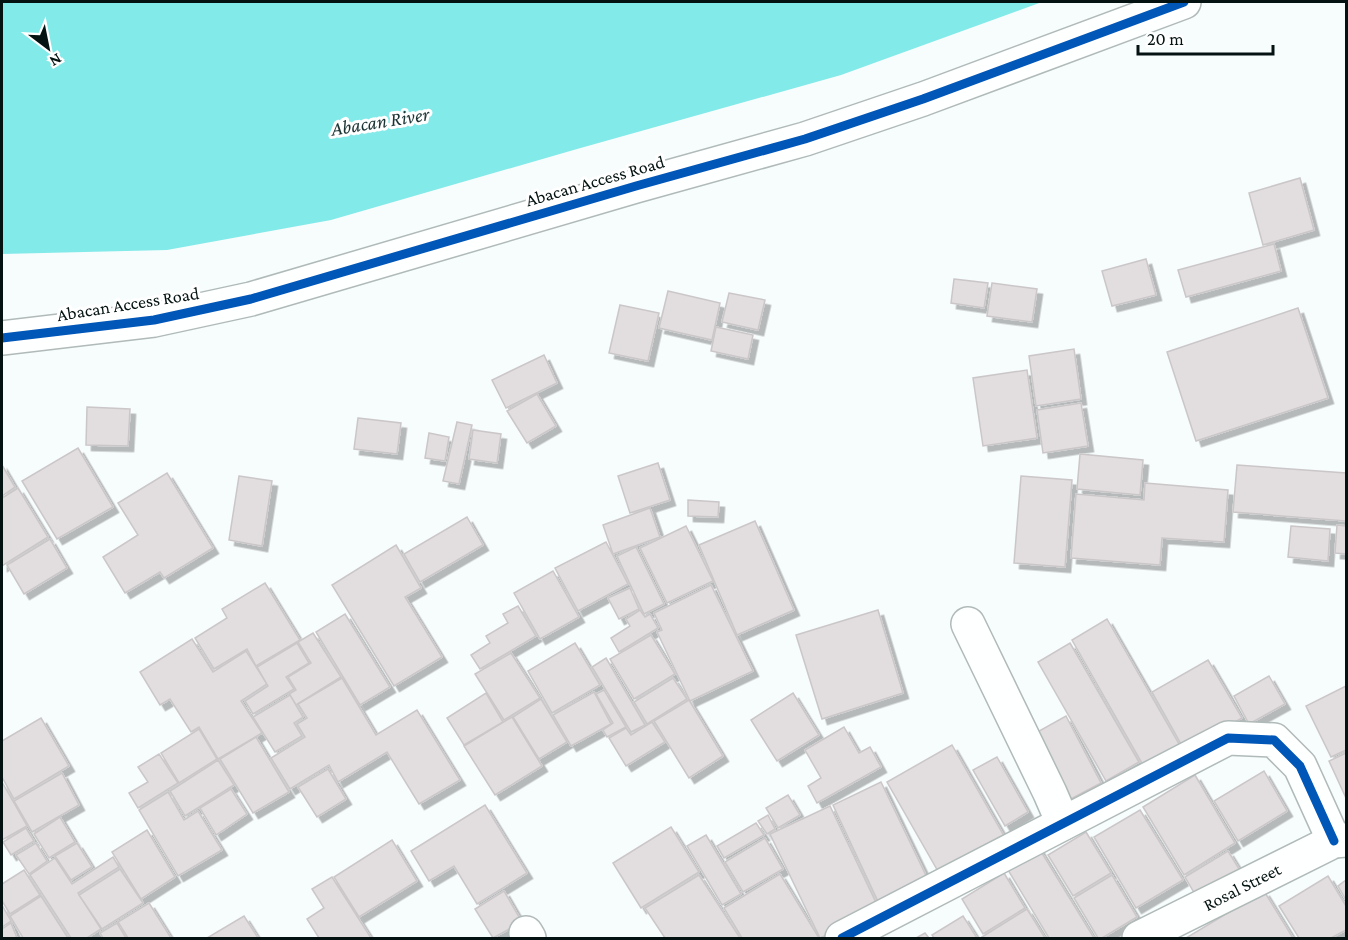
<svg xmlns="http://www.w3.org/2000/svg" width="1348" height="940" font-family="'Crimson Pro',serif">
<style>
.water{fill:#82eae9}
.building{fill:#e2dddf;stroke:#cbc7c9;stroke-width:1.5;filter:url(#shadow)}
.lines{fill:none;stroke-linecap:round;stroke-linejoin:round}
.minor-casing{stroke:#b0bab9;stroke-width:36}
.minor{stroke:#feffff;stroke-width:33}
.cycleway-casing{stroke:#fff;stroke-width:13}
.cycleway{stroke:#0057b8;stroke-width:9}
.labels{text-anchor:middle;stroke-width:6;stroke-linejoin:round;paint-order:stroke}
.street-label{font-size:18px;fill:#041312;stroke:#fff}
.water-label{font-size:20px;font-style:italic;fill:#1b3433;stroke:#fff}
</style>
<defs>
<filter id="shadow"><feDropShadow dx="5.5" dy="5.5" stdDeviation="0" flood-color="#0004"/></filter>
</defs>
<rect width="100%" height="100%" fill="#f7fcfc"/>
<path class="water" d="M 2,2 L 1042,2 L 841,75 L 577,149 L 331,220 L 167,250 L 2,254 Z"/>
<g class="building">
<path d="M 1300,178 L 1314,230 L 1263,245 L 1249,193 Z"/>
<path d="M 1274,244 L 1281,271 L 1186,297 L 1178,270 Z"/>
<path d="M 1146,259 L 1156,295 L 1112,306 L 1102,271 Z"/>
<path d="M 954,279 L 988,283 L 984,308 L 951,303 Z"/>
<path d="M 992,283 L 1037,289 L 1032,322 L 987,316 Z"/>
<path d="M 668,291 L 720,303 L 712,340 L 659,328 Z"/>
<path d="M 729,293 L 765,300 L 758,330 L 722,322 Z"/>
<path d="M 620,305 L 659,313 L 648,361 L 609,353 Z"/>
<path d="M 1298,308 L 1328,398 L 1196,441 L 1167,352 Z"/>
<path d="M 716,327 L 753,335 L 748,359 L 711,351 Z"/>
<path d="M 1074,349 L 1081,399 L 1036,406 L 1029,356 Z"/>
<path d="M 544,355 L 557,383 L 506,408 L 492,380 Z"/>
<path d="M 1027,370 L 1037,438 L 983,446 L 973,378 Z"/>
<path d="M 537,394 L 556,426 L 527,443 L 507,411 Z"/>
<path d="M 1081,403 L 1088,446 L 1043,453 L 1037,410 Z"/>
<path d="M 87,407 L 130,409 L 128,446 L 86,445 Z"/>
<path d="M 358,418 L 401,423 L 397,454 L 354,449 Z"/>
<path d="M 457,422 L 472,425 L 459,484 L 443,481 Z"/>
<path d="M 473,430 L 501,434 L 497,463 L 469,459 Z"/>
<path d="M 429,433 L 449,437 L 445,461 L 425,458 Z"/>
<path d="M 78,448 L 113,507 L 57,539 L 22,481 Z"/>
<path d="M 1080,454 L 1143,460 L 1140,495 L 1077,489 Z"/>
<path d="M 658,463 L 670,500 L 630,513 L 618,476 Z"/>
<path d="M 2,465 L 15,487 L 2,496 Z"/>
<path d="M 1237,465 L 1346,473 L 1346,521 L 1233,512 Z"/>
<path d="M 167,473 L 213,548 L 164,578 L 160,572 L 125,593 L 103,557 L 138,535 L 118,503 Z"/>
<path d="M 239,476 L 272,481 L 262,546 L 229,540 Z"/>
<path d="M 1021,476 L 1072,480 L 1065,567 L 1014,563 Z"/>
<path d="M 1145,483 L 1228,490 L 1224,542 L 1162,538 L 1160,565 L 1071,558 L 1076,494 L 1144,500 Z"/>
<path d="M 18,488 L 48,537 L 2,566 L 2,498 Z"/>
<path d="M 688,500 L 719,502 L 718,517 L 688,516 Z"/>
<path d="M 650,508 L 660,537 L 613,554 L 603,525 Z"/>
<path d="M 467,517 L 483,545 L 420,582 L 404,554 Z"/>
<path d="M 755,521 L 794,610 L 737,635 L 699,545 Z"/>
<path d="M 1337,525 L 1346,526 L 1346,554 L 1335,553 Z"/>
<path d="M 686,526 L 713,581 L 667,603 L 640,548 Z"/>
<path d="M 1291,526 L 1330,529 L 1328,561 L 1288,557 Z"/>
<path d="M 50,539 L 67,568 L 24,594 L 7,565 Z"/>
<path d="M 606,542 L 628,584 L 578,611 L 555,568 Z"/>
<path d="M 396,545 L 421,588 L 405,597 L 442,657 L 394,686 L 332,585 Z"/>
<path d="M 636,547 L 664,604 L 644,614 L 617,556 Z"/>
<path d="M 553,571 L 579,617 L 540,639 L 514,593 Z"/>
<path d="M 265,583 L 300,640 L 256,666 L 247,649 L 214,669 L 195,638 L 227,618 L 222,609 Z"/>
<path d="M 711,585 L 753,671 L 690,701 L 657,632 L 662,630 L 654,613 Z"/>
<path d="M 630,588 L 639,609 L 619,619 L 608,598 Z"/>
<path d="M 518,606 L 536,636 L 480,669 L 471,655 L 490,643 L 486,636 L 508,623 L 503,614 Z"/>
<path d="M 640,610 L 645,617 L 650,614 L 658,628 L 619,652 L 611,638 L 630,626 L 626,619 Z"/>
<path d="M 878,610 L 903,693 L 822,719 L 796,635 Z"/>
<path d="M 345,614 L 390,687 L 360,705 L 316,632 Z"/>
<path d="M 1107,619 L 1183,751 L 1147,772 L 1072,640 Z"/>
<path d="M 313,633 L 341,677 L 296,705 L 289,694 L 296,690 L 288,677 L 311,663 L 298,642 Z"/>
<path d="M 651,635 L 675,674 L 634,699 L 610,659 Z"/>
<path d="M 192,639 L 213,672 L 246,651 L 267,684 L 241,701 L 262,733 L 218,759 L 199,727 L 191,732 L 170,699 L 160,705 L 140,672 Z"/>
<path d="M 297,643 L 309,663 L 286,677 L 294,689 L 253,714 L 245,701 L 268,686 L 257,667 Z"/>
<path d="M 575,643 L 600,685 L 552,713 L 528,671 Z"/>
<path d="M 1070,643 L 1139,762 L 1106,781 L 1038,662 Z"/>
<path d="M 511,653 L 540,698 L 504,720 L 475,674 Z"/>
<path d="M 606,658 L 645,725 L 631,732 L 592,667 Z"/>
<path d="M 1208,660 L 1242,718 L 1185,751 L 1152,692 Z"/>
<path d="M 1269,676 L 1285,704 L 1249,724 L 1234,696 Z"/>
<path d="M 342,678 L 376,735 L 417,710 L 460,780 L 419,804 L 387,752 L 338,782 L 329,765 L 290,789 L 271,758 L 305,737 L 297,724 L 307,718 L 298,704 Z"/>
<path d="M 673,678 L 687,699 L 647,724 L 634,702 Z"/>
<path d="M 1346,686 L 1346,750 L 1331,757 L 1306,706 Z"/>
<path d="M 604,690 L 626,727 L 607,737 L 603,730 L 613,723 L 596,694 Z"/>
<path d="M 594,692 L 611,724 L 571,746 L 553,715 Z"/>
<path d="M 486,693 L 503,722 L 464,745 L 447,718 Z"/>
<path d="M 793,693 L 819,735 L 777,761 L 751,720 Z"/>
<path d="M 290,695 L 303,717 L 294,723 L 302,736 L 275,752 L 253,717 Z"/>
<path d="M 541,699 L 567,742 L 539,759 L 513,717 Z"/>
<path d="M 689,700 L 723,756 L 689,778 L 654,721 Z"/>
<path d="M 1066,716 L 1101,783 L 1067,801 L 1032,735 Z"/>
<path d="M 512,717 L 542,766 L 495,795 L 464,746 Z"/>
<path d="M 41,718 L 69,766 L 14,799 L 2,777 L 2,741 Z"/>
<path d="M 652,722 L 665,742 L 626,766 L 609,738 L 626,728 L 631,735 Z"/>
<path d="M 844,727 L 859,753 L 870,747 L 881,767 L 817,803 L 808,786 L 821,778 L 805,750 Z"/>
<path d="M 199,729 L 217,759 L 179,783 L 161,753 Z"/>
<path d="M 256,737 L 289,792 L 253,813 L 220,759 Z"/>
<path d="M 952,745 L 1008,843 L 943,880 L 887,782 Z"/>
<path d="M 1346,753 L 1346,798 L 1329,761 Z"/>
<path d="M 159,754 L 178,783 L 138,808 L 129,793 L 148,782 L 138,767 Z"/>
<path d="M 997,757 L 1028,812 L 1005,826 L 973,770 Z"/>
<path d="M 218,760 L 234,785 L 185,816 L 170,791 Z"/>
<path d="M 328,769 L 346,799 L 317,817 L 298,787 Z"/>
<path d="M 1264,771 L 1287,811 L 1238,841 L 1214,801 Z"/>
<path d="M 62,773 L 79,805 L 32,832 L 14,801 Z"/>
<path d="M 1195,775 L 1235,843 L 1184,875 L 1143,807 Z"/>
<path d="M 2,782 L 27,826 L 2,840 Z"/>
<path d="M 881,782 L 931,886 L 882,910 L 833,805 Z"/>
<path d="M 231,789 L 247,814 L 216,835 L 200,808 Z"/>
<path d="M 168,792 L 184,820 L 198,811 L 222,850 L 178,876 L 139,810 Z"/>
<path d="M 788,795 L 800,815 L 778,828 L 766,808 Z"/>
<path d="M 485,805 L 527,873 L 477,904 L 454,866 L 429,881 L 411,851 Z"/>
<path d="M 830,806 L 880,911 L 820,938 L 770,834 Z"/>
<path d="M 1140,810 L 1183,880 L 1136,908 L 1094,837 Z"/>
<path d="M 768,815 L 775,829 L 767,834 L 758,821 Z"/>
<path d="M 60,817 L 75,842 L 49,858 L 34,834 Z"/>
<path d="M 756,823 L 764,835 L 724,858 L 717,846 Z"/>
<path d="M 671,827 L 699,872 L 641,908 L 613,863 Z"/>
<path d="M 26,828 L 34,841 L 11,855 L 3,842 Z"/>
<path d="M 147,830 L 175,877 L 141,899 L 112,852 Z"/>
<path d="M 1086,832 L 1111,873 L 1073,896 L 1048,855 Z"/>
<path d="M 706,835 L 741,894 L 722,905 L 687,846 Z"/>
<path d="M 765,838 L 783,869 L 743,892 L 725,862 Z"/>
<path d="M 392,840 L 417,881 L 359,917 L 334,877 Z"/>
<path d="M 36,843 L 47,861 L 29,874 L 16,855 Z"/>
<path d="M 77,843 L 92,867 L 71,880 L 55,856 Z"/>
<path d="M 1037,845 L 1094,938 L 1049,938 L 1005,865 Z"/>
<path d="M 1228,851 L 1244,877 L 1200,903 L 1185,877 Z"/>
<path d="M 113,857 L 119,867 L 78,893 L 101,929 L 87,938 L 71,938 L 30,875 L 55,858 L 72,884 Z"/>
<path d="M 120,869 L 143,903 L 102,929 L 79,895 Z"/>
<path d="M 24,870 L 40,895 L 10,914 L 2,901 L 2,884 Z"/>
<path d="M 1004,873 L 1025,908 L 983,934 L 962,899 Z"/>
<path d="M 780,874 L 819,938 L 742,938 L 724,908 Z"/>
<path d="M 699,875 L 740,938 L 665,938 L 645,908 Z"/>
<path d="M 1112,875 L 1137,917 L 1102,938 L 1098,938 L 1074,898 Z"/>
<path d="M 1328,876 L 1346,906 L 1346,930 L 1331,938 L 1299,938 L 1279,906 Z"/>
<path d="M 332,877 L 371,938 L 319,938 L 307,919 L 324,908 L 312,889 Z"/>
<path d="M 1346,880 L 1346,900 L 1338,886 Z"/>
<path d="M 504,891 L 522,922 L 493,938 L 475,909 Z"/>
<path d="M 1264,891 L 1293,938 L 1186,938 Z"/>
<path d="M 41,896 L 68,938 L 23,938 L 10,916 Z"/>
<path d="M 149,903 L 171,938 L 128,938 L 118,922 Z"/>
<path d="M 2,905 L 11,921 L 2,927 Z"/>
<path d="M 1027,909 L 1045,938 L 983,938 L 982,937 Z"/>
<path d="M 244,916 L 258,938 L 207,938 Z"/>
<path d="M 963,916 L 977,938 L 934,938 L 932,935 Z"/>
<path d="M 11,923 L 17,938 L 2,938 L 2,929 Z"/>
<path d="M 117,923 L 126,938 L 103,938 L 100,933 Z"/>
<path d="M 925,933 L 929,938 L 916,938 Z"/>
</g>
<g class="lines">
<g class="minor-casing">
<g id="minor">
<path d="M 2,338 L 154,320 L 251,299 L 636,186 L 805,139 L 923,99 L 1184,2"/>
<path d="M 968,624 L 1050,793 L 1063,823"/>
<path d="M 526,933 L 529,938"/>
<path d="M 842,938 L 1228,738 L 1274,740 L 1300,766 L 1334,841"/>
<path d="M 1139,938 L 1334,841 L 1346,840"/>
</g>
</g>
<use href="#minor" class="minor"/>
<g class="cycleway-casing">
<g id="cycleway">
<path d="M 2,338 L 154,320 L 251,299 L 636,186 L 805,139 L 923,99 L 1184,2"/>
<path d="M 842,938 L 1228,738 L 1274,740 L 1300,766 L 1334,841"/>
</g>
</g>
<use href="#cycleway" class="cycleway"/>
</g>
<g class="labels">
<g class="street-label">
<text transform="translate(595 181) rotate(-16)" y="6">Abacan Access Road</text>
<text transform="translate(128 304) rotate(-9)" y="6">Abacan Access Road</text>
<text transform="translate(1242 887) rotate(-27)" y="6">Rosal Street</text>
</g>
<g class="water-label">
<text transform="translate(380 121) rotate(-9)" y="7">Abacan River</text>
</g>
</g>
<rect width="1348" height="940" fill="none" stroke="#041312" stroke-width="6"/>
<g transform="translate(48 48) rotate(148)" stroke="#ffffff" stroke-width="4.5" paint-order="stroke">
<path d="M0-4.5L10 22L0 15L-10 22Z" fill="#041312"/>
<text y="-9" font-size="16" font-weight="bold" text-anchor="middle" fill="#041312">N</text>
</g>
<path d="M1138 45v9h135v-9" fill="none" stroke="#041312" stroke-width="3"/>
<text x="1147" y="45" font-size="18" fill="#041312" stroke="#ffffff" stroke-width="4.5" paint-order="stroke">20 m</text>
</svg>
